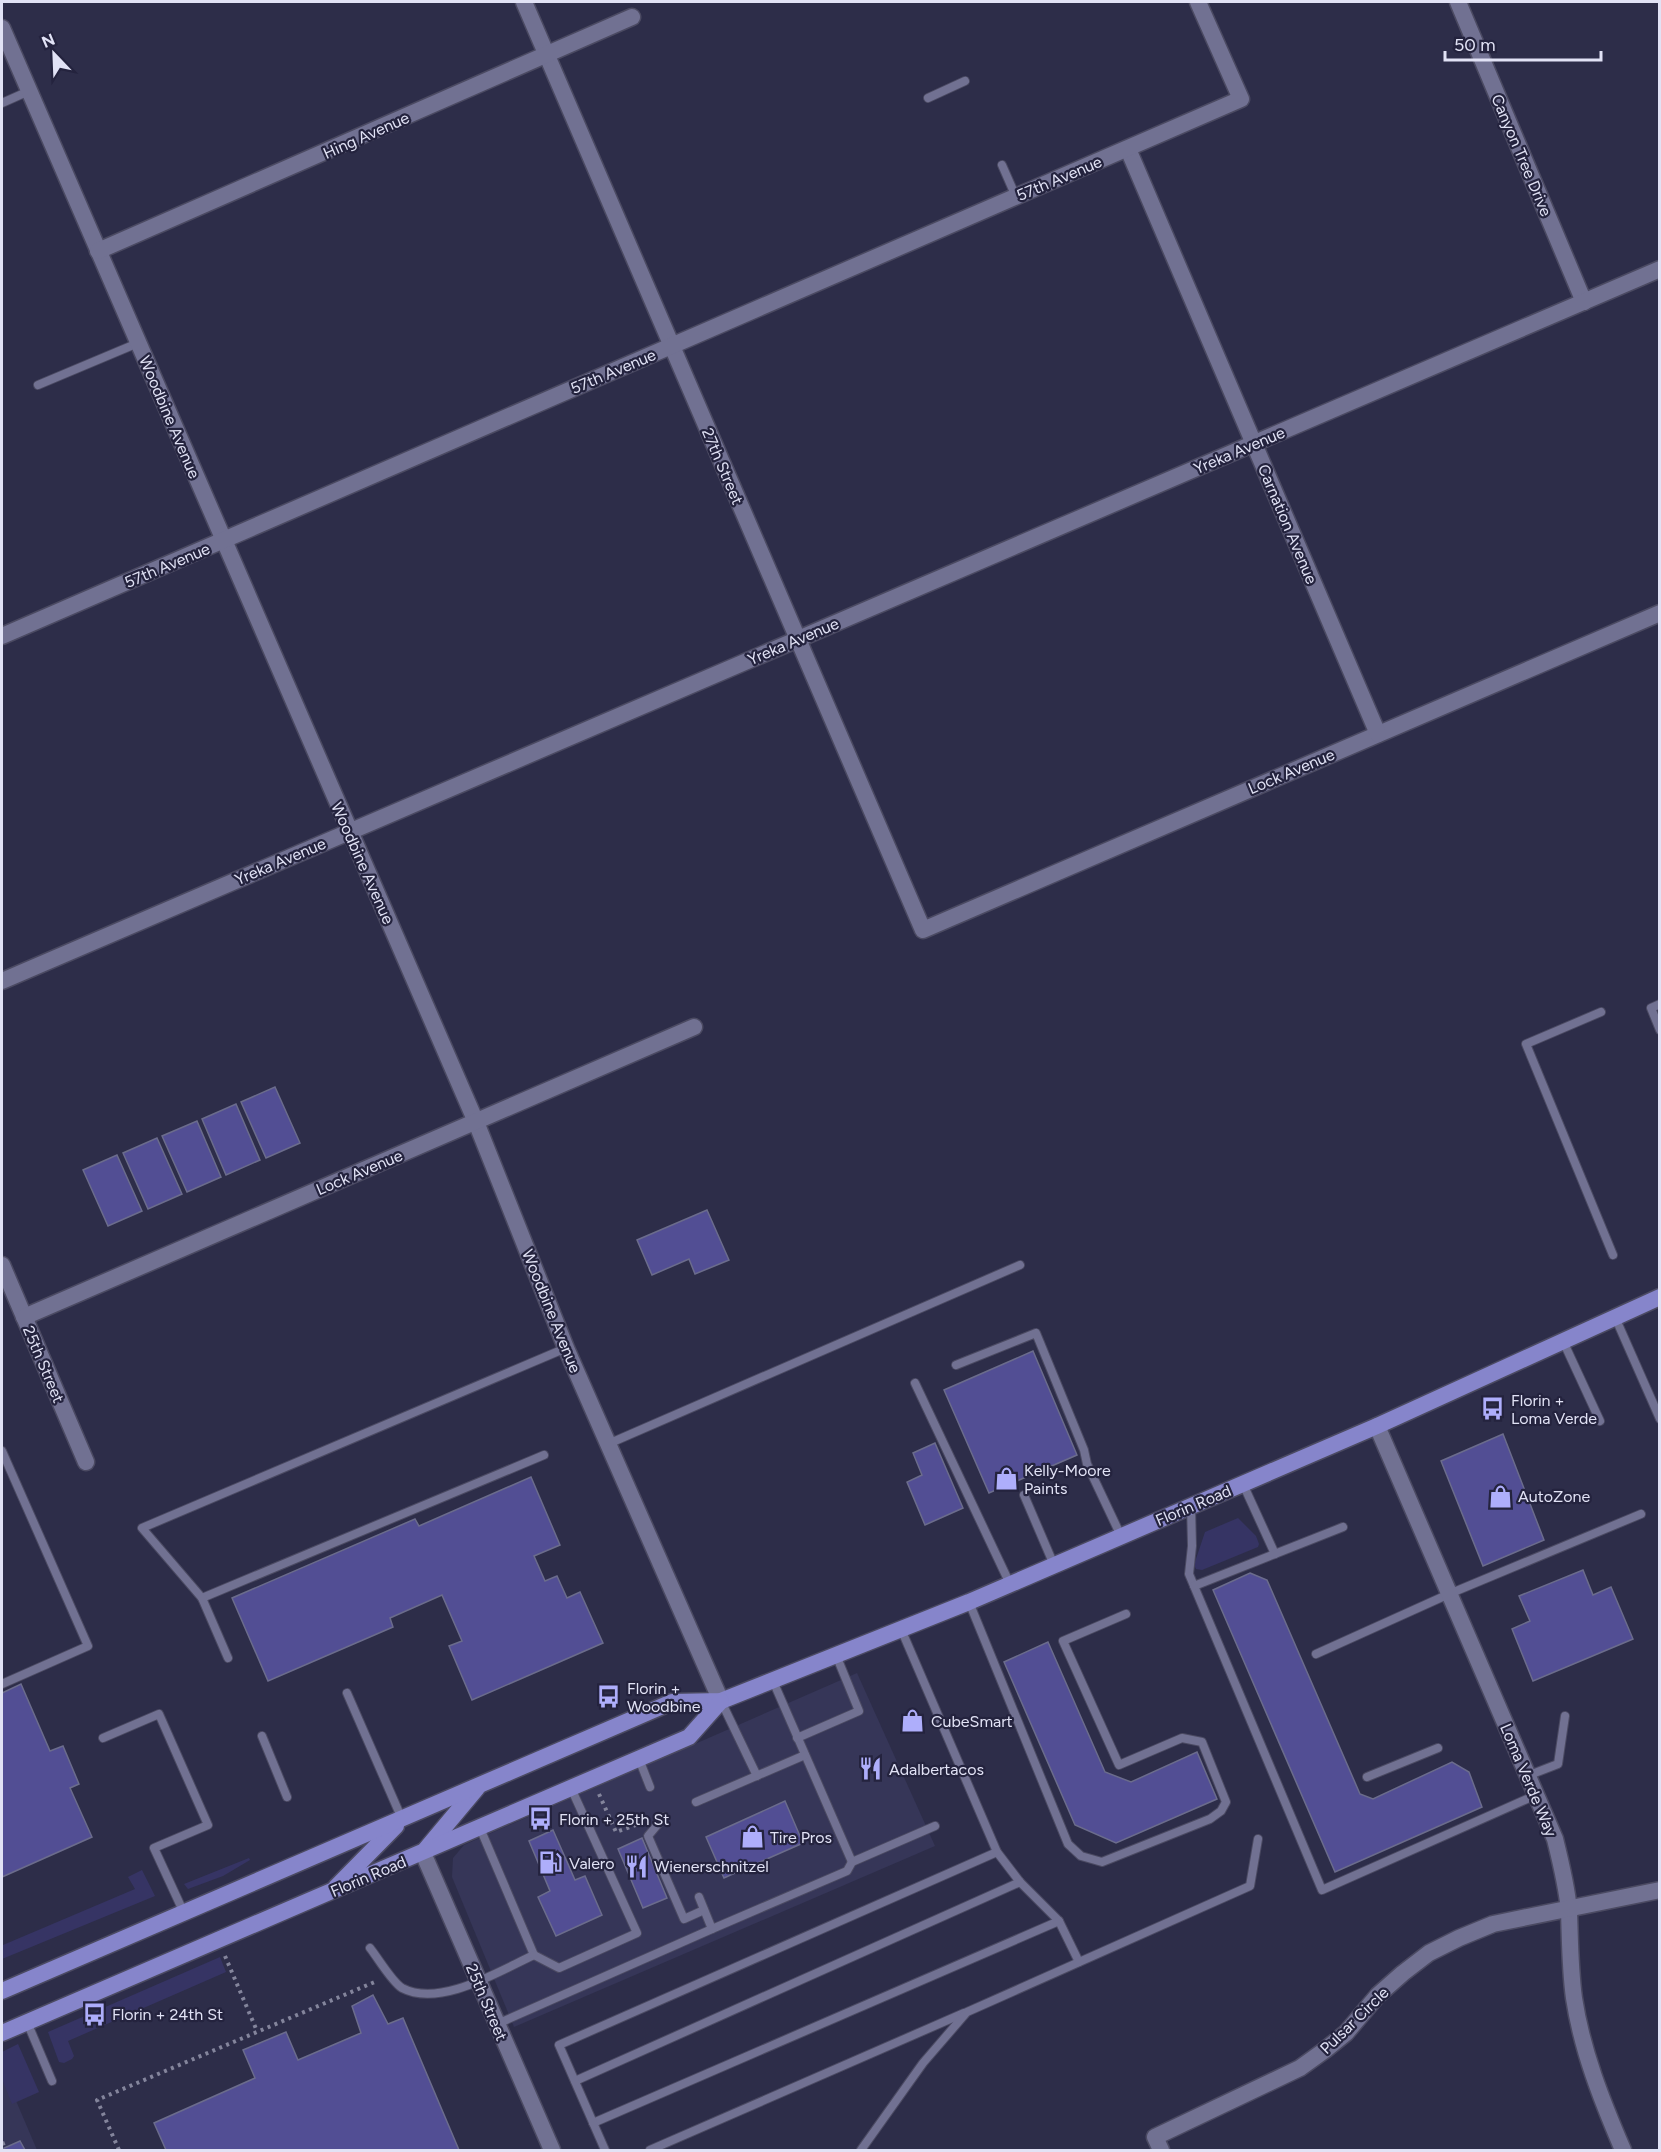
<svg xmlns="http://www.w3.org/2000/svg" width="1661" height="2152" font-family="Figtree,sans-serif">
<rect width="100%" height="100%" fill="#2d2d49"/>
<g fill="#363658">
<path d="M857,1673L935,1846L514,2027L452,1877L453,1858L464,1845Z"/>
<path d="M2,2068L37,2150H2Z"/>
</g>
<g fill="#363464">
<path d="M1238,1518L1256,1536L1259,1544L1258,1547L1202,1570L1196,1569L1194,1565L1205,1532Z"/>
<path d="M249,1858L250,1860L223,1876L188,1889L184,1884Z"/>
<path d="M142,1870L155,1896L2,1959V1942L3,1945L135,1889L128,1877Z"/>
<path d="M220,1957L226,1972L68,2041L74,2056L72,2059L64,2063L59,2062L48,2032Z"/>
<path d="M18,2044L39,2092L12,2104L2,2079V2052Z"/>
</g>
<g fill="#524e94" stroke="#6b6c8c" stroke-width="1.5">
<path d="M275,1087L300,1143L266,1158L241,1102Z"/>
<path d="M236,1104L260,1160L226,1175L202,1119Z"/>
<path d="M197,1121L221,1177L187,1192L162,1136Z"/>
<path d="M157,1138L182,1194L148,1209L123,1153Z"/>
<path d="M117,1155L142,1211L108,1226L83,1170Z"/>
<path d="M707,1210L729,1260L695,1274L689,1259L652,1275L637,1240Z"/>
<path d="M1033,1351L1077,1455L989,1493L944,1390Z"/>
<path d="M1503,1434L1544,1540L1483,1566L1441,1461Z"/>
<path d="M935,1443L963,1508L925,1525L907,1482L922,1475L913,1453Z"/>
<path d="M531,1477L560,1545L534,1556L545,1581L557,1576L567,1598L580,1592L603,1643L472,1700L449,1646L462,1641L442,1595L390,1618L393,1627L268,1681L232,1598L415,1519L419,1526Z"/>
<path d="M1583,1570L1593,1595L1611,1587L1633,1639L1533,1681L1512,1629L1530,1621L1519,1596Z"/>
<path d="M1250,1573L1267,1580L1360,1794L1373,1799L1452,1762L1469,1772L1482,1807L1335,1872L1213,1590Z"/>
<path d="M1048,1642L1105,1772L1131,1782L1197,1752L1217,1799L1116,1843L1075,1825L1004,1662Z"/>
<path d="M21,1684L50,1751L63,1746L79,1784L70,1788L92,1837L2,1877V1693Z"/>
<path d="M785,1801L803,1843L724,1878L706,1837Z"/>
<path d="M553,1830L575,1880L585,1876L602,1915L556,1936L538,1897L550,1891L529,1841Z"/>
<path d="M642,1838L667,1898L643,1908L618,1849Z"/>
<path d="M373,1995L388,2024L403,2018L459,2150H166L154,2123L255,2078L243,2050L286,2032L298,2060L361,2033L352,2006Z"/>
<path d="M20,2141L25,2150H2V2149Z"/>
</g>
<g fill="none" stroke-linecap="round" stroke-linejoin="round">
<defs>
<g id="service">
<path d="M928,98L965,81"/>
<path d="M2,103L29,91"/>
<path d="M1002,165L1016,197"/>
<path d="M38,385L138,343"/>
<path d="M1660,1004L1651,1008L1660,1030"/>
<path d="M1601,1012L1526,1044L1613,1255"/>
<path d="M1615,1317L1660,1419"/>
<path d="M1563,1341L1600,1421"/>
<path d="M956,1365L1036,1333L1084,1450L1087,1464L1121,1536"/>
<path d="M915,1383L1010,1584"/>
<path d="M608,1444L1020,1265"/>
<path d="M2,1451L88,1646L2,1684"/>
<path d="M1243,1484L1275,1554"/>
<path d="M1024,1495L1054,1565"/>
<path d="M1191,1506L1192,1546L1189,1574L1322,1890L1536,1795"/>
<path d="M1194,1586L1343,1527"/>
<path d="M202,1598L544,1455"/>
<path d="M969,1602L1068,1844L1081,1856L1102,1862L1210,1819L1221,1811L1226,1802L1202,1742L1182,1738L1119,1765L1063,1641L1126,1614"/>
<path d="M901,1629L997,1852L1020,1882L1059,1921L1079,1962"/>
<path d="M1316,1654L1449,1594L1641,1514"/>
<path d="M228,1658L202,1598L142,1528L566,1348"/>
<path d="M773,1681L852,1862"/>
<path d="M347,1693L402,1819"/>
<path d="M721,1701L757,1776"/>
<path d="M262,1736L287,1797"/>
<path d="M103,1738L159,1714L208,1825L154,1848L184,1913"/>
<path d="M797,1738L859,1711L836,1655"/>
<path d="M639,1759L650,1787"/>
<path d="M1527,1776L1558,1764L1565,1716"/>
<path d="M1367,1777L1438,1748"/>
<path d="M696,1802L805,1755"/>
<path d="M664,1817L648,1836L684,1919L704,1910"/>
<path d="M712,1929L847,1871L852,1862L935,1826"/>
<path d="M370,1948C378,1958 392,1982 402,1988C440,2008 499,1971 534,1955L480,1828"/>
<path d="M534,1955L559,1968L637,1933L571,1788"/>
<path d="M27,2022L52,2081"/>
<path d="M497,2024L712,1929L699,1897"/>
<path d="M575,2081L1020,1882"/>
<path d="M593,2123L1059,1921"/>
<path d="M605,2150L559,2045L997,1852"/>
<path d="M650,2150L964,2013"/>
<path d="M861,2150L923,2063L967,2012L1250,1886L1258,1839"/>
</g>
<g id="minor">
<path d="M524,2L923,930L1660,613"/>
<path d="M1458,2L1584,302"/>
<path d="M2,28L476,1122L566,1348L721,1701"/>
<path d="M1128,149L1378,734"/>
<path d="M98,251L632,17"/>
<path d="M2,636L1241,99L1198,2"/>
<path d="M2,981L1660,269"/>
<path d="M2,1265L86,1462"/>
<path d="M24,1317L694,1027"/>
<path d="M1377,1426L1555,1839C1561,1863 1567,1887 1569,1911C1570,1940 1570,1969 1574,1998C1582,2051 1602,2101 1623,2150"/>
<path d="M423,1853L552,2150"/>
<path d="M1161,2150L1155,2137L1300,2068L1325,2050L1346,2033L1378,1995L1403,1973L1429,1953L1459,1938L1493,1924L1660,1890"/>
</g>
<g id="primary">
<path d="M426,1849L477,1788"/>
<path d="M336,1887L396,1826"/>
<path d="M2,1991L672,1702L721,1701L969,1602L1377,1426L1660,1297"/>
<path d="M2,2033L689,1737L721,1701"/>
</g>
</defs>
<use href="#service" stroke="#4b4a62" stroke-width="10"/>
<use href="#minor" stroke="#4b4a62" stroke-width="19"/>
<use href="#primary" stroke="#4b4a62" stroke-width="19"/>
<g stroke="#84859c" stroke-width="4" stroke-dasharray="3 4.5" stroke-linecap="butt">
<path d="M599,1794L616,1832L639,1824"/>
<path d="M225,1956L257,2031"/>
<path d="M2,2144L7,2142"/>
<path d="M119,2150L97,2100L377,1981"/>
</g>
<use href="#service" stroke="#717192" stroke-width="8"/>
<use href="#minor" stroke="#717192" stroke-width="16"/>
<use href="#primary" stroke="#8685cb" stroke-width="16"/>
</g>
<defs>
<symbol id="bus-bare" viewBox="-9 -9 18 18"><path d="M-5-6H5V4H4V6H2V4H-2V6H-4V4H-5ZM-3.5-4V0h7V-4ZM-3.5 1.2v1.5H-2V1.2ZM2 1.2v1.5H3.5V1.2Z" fill="#aeaefb" stroke="#24233e" stroke-width="2.5" paint-order="stroke"/></symbol>
<symbol id="shop-bare" viewBox="-9 -9 18 18"><path d="M-5-2.5h2.3a2.7 3.5 0 0 1 5.4 0H5L5.5 6h-11ZM-1.5-2.5h3a1.5 2.3 0 0 0-3 0Z" fill="#aeaefb" stroke="#24233e" stroke-width="2.5" paint-order="stroke"/></symbol>
<symbol id="restaurant-bare" viewBox="-9 -9 18 18"><path d="M-5-6h1v4h1v-4h1v4h1v-4h1v5L-1.5 .5V6h-2V.5L-5-1ZM5-6V6H3V1.5H1.5Q1.5-4 5-6Z" fill="#aeaefb" stroke="#24233e" stroke-width="2.5" paint-order="stroke"/></symbol>
<symbol id="fuel-bare" viewBox="-9 -9 18 18"><path d="M-5.5-6h7V0h2V4h1.3V-2.5L3-4.5l.8-.8L6-3V5H2.5V1h-1V6h-7ZM-4.2-4.7v3.2H.2V-4.7Z" fill="#aeaefb" stroke="#24233e" stroke-width="2.5" paint-order="stroke"/></symbol>
</defs>
<g fill-rule="evenodd">
<use href="#bus-bare" x="1476" y="1392" width="33" height="33"/>
<use href="#shop-bare" x="990" y="1462" width="33" height="33"/>
<use href="#shop-bare" x="1484" y="1480" width="33" height="33"/>
<use href="#bus-bare" x="592" y="1680" width="33" height="33"/>
<use href="#shop-bare" x="896" y="1704" width="33" height="33"/>
<use href="#restaurant-bare" x="854" y="1752" width="33" height="33"/>
<use href="#bus-bare" x="524" y="1802" width="33" height="33"/>
<use href="#shop-bare" x="736" y="1820" width="33" height="33"/>
<use href="#fuel-bare" x="534" y="1846" width="33" height="33"/>
<use href="#restaurant-bare" x="620" y="1850" width="33" height="33"/>
<use href="#bus-bare" x="78" y="1998" width="33" height="33"/>
</g>
<g text-anchor="middle" stroke-width="4.5" stroke-linejoin="round" paint-order="stroke">
<g font-size="16" fill="#e1e2f5" stroke="#24233e">
<text transform="translate(366 135) rotate(-24)" y="6">Hing Avenue</text>
<text transform="translate(1522 155) rotate(67)" y="6">Canyon Tree Drive</text>
<text transform="translate(1059 178) rotate(-23)" y="6">57th Avenue</text>
<text transform="translate(613 371) rotate(-23)" y="6">57th Avenue</text>
<text transform="translate(170 417) rotate(67)" y="6">Woodbine Avenue</text>
<text transform="translate(1239 450) rotate(-23)" y="6">Yreka Avenue</text>
<text transform="translate(723 466) rotate(67)" y="6">27th Street</text>
<text transform="translate(1288 524) rotate(67)" y="6">Carnation Avenue</text>
<text transform="translate(167 565) rotate(-23)" y="6">57th Avenue</text>
<text transform="translate(793 641) rotate(-23)" y="6">Yreka Avenue</text>
<text transform="translate(1291 771) rotate(-23)" y="6">Lock Avenue</text>
<text transform="translate(280 861) rotate(-23)" y="6">Yreka Avenue</text>
<text transform="translate(363 863) rotate(66)" y="6">Woodbine Avenue</text>
<text transform="translate(359 1172) rotate(-23)" y="6">Lock Avenue</text>
<text transform="translate(552 1311) rotate(68)" y="6">Woodbine Avenue</text>
<text transform="translate(44 1364) rotate(67)" y="6">25th Street</text>
<text transform="translate(1193 1505) rotate(-23)" y="6">Florin Road</text>
<text transform="translate(1529 1780) rotate(67)" y="6">Loma Verde Way</text>
<text transform="translate(368 1876) rotate(-23)" y="6">Florin Road</text>
<text transform="translate(487 2002) rotate(67)" y="6">25th Street</text>
<text transform="translate(1354 2020) rotate(-44)" y="6">Pulsar Circle</text>
</g>
<g font-size="16" fill="#e1e2f5" stroke="#24233e" text-anchor="start">
<text x="1511" y="1406">Florin +<tspan x="1511" dy="18">Loma Verde</tspan></text>
<text x="1024" y="1476">Kelly-Moore<tspan x="1024" dy="18">Paints</tspan></text>
<text x="1518" y="1502">AutoZone</text>
<text x="627" y="1694">Florin +<tspan x="627" dy="18">Woodbine</tspan></text>
<text x="931" y="1727">CubeSmart</text>
<text x="889" y="1775">Adalbertacos</text>
<text x="559" y="1825">Florin + 25th St</text>
<text x="770" y="1843">Tire Pros</text>
<text x="569" y="1869">Valero</text>
<text x="654" y="1872">Wienerschnitzel</text>
<text x="112" y="2020">Florin + 24th St</text>
</g>
</g>
<rect width="1661" height="2152" fill="none" stroke="#e1e2f5" stroke-width="6"/>
<g transform="translate(54 54) rotate(337)" stroke="#24233e" stroke-width="4.5" paint-order="stroke">
<path d="M0-4.5L10 22L0 15L-10 22Z" fill="#e1e2f5"/>
<text y="-9" font-size="16" font-weight="bold" text-anchor="middle" fill="#e1e2f5">N</text>
</g>
<path d="M1445 51v9h156v-9" fill="none" stroke="#e1e2f5" stroke-width="3"/>
<text x="1454" y="51" font-size="18" fill="#e1e2f5" stroke="#24233e" stroke-width="4.5" paint-order="stroke">50 m</text>
</svg>
